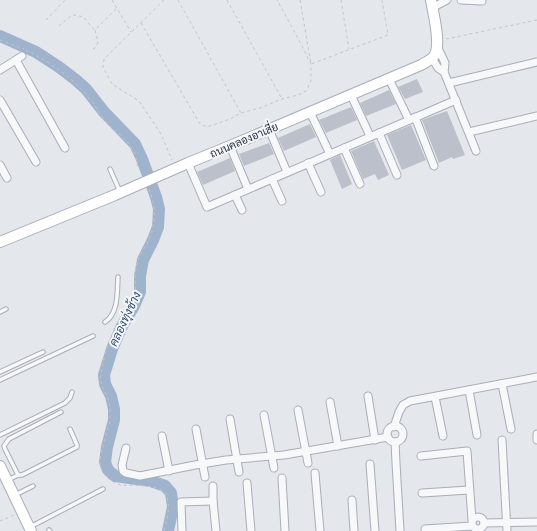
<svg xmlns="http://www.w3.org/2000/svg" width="537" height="531" font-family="'Titillium Web',Sarabun,sans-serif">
<rect width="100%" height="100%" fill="#e4e7ec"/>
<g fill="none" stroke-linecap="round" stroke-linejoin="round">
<path stroke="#9fb4cc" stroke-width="12" d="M0,36L36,52L59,67L76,80L86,89L104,112L135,144L142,159L156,197L159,209L158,227L153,240L143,260L140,276V292L134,306L122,326L112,349L104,375L105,384L111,396L114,409V420L107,447L105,462L108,470L115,476L151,481L165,486L171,493L173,507L168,531"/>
</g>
<g fill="#bbc0ca">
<path d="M417,79L423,92L405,99L398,87Z"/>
<path d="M389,90L396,104L366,116L360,103Z"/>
<path d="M351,107L357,120L326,133L319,120Z"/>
<path d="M447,111L465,155L453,159L452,157L439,163L422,120Z"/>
<path d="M310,124L316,137L284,151L278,138Z"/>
<path d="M411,125L426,160L402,170L387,135Z"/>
<path d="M374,141L389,175L378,180L375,174L363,179L351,151Z"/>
<path d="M269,143L274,154L244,166L239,154Z"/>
<path d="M340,155L352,184L342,189L330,160Z"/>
<path d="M230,158L235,171L203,185L197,172Z"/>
</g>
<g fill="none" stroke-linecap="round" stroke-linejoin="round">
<defs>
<g id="lane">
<path d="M110,169L120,192"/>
<path d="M0,312L6,309"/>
<path d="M105,322C119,313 117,291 118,277"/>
<path d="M0,372L43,352"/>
<path d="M0,380L93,336"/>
<path d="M0,435L65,403L70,398L72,392"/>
<path d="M18,475H22L77,447V445L70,429"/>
<path d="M8,480L18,475L5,449L4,446L9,439L61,412"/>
<path d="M15,495L33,486"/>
<path d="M30,527L103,489"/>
<path d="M49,530L50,531"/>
</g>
<g id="street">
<path d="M461,0L482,1"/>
<path d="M432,8L447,0"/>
<path d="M437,46L445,63L444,72L476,151"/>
<path d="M432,58L438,68L444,72"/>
<path d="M16,60L65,148"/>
<path d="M0,70L22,56"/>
<path d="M389,79L409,120"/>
<path d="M449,83L537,62"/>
<path d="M351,95L370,136"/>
<path d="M0,100L36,162"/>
<path d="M310,112L330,154"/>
<path d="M415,117L434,166"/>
<path d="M269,129L287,172"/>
<path d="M469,132L537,116"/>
<path d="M379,133L397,175"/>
<path d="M230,146L248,189"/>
<path d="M344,148L360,184"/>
<path d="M188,163L207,207L456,100"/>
<path d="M308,163L321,192"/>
<path d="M0,165L7,178"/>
<path d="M272,179L282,201"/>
<path d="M235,195L242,210"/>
<path d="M502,384L511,429"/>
<path d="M469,390L477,435"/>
<path d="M368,396L375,440"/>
<path d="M435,397L443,436"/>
<path d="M330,402L338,446"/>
<path d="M298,410L308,463"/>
<path d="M264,415L274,468"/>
<path d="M230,419L239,472"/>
<circle cx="395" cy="434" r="8"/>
<path d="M394,427L399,412L403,405L410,401L537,377"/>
<path d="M196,429L205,477"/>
<path d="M537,434V440"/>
<path d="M162,436L169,471"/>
<path d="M502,440L507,531"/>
<path d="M395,442L396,463L400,531"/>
<path d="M126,448L122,465L123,471L126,473L140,476L195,465L226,460L284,455L388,437"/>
<path d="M421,456L467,451L472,520"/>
<path d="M370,464L375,531"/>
<path d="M315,473L320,531"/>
<path d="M282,478L285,531"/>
<path d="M247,483L251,531"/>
<path d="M213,486V501L216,531"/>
<path d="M422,493L469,490"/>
<path d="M352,500L354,531"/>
<circle cx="478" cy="523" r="6"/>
<path d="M484,523L537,522"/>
<path d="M425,529L472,526"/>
<path d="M182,531L181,502L213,501"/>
</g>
<g id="secondary">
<path d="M0,242L115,195L188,163L230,146L421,65C426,62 431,60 434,56C442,45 433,13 431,0"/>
<path d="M0,466L31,531"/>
</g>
</defs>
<use href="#lane" stroke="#a9aeb7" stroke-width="5.5"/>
<use href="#street" stroke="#a9aeb7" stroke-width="9"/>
<use href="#secondary" stroke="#a9aeb7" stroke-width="12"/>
<g stroke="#c2c5cb" stroke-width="1" stroke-dasharray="3 3" stroke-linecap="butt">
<path d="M112,0L131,32"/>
<path d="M164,0L104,59L103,67L112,84L139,101L161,134L172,160"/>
<path d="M178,0L241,113"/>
<path d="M227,0L282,99"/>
<path d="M300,0L311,64L388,35L382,0"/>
<path d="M341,0L349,49"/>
<path d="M46,20L65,0"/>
<path d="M141,23L200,124L207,127L230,119L241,113L260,108L282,99L298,95L306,91L311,81V64L299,40L277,0"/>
<path d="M59,26L72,15C89,16 84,21 95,30"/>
<path d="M446,39L537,20"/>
<path d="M0,40L24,49"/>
<path d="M93,49L95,48L98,42L95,30L117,8"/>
<path d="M26,50C50,62 73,78 89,98C96,106 100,115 107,123C118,134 129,140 135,155C136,159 138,163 137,167"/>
<path d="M149,189C156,206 156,224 148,242C145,248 140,254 138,260C136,266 135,272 135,278C135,285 136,290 134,296C130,311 118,322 112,336C106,347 103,362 101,374C99,382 103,387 106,394C109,399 110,405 110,411C111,428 102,442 100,459C100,465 101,471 105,475C109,480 115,484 121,485C132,486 160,483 166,495C171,506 167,520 164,531"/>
<path d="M0,521L14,515"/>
</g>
<use href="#lane" stroke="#f7f8fa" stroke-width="3.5"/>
<use href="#street" stroke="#f7f8fa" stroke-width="7"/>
<use href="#secondary" stroke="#fff" stroke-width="10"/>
</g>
<g text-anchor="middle" stroke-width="4" stroke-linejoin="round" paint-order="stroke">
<g font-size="11" fill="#2b3445" stroke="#f4f6f9">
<text transform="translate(244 140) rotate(-23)" y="4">ถนนคลองอาเสี่ย</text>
</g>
<g font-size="12" font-style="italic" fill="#34527a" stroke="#f4f6f9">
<text transform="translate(125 319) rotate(-65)" y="4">คลองทุ่งช้าง</text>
</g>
</g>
</svg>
